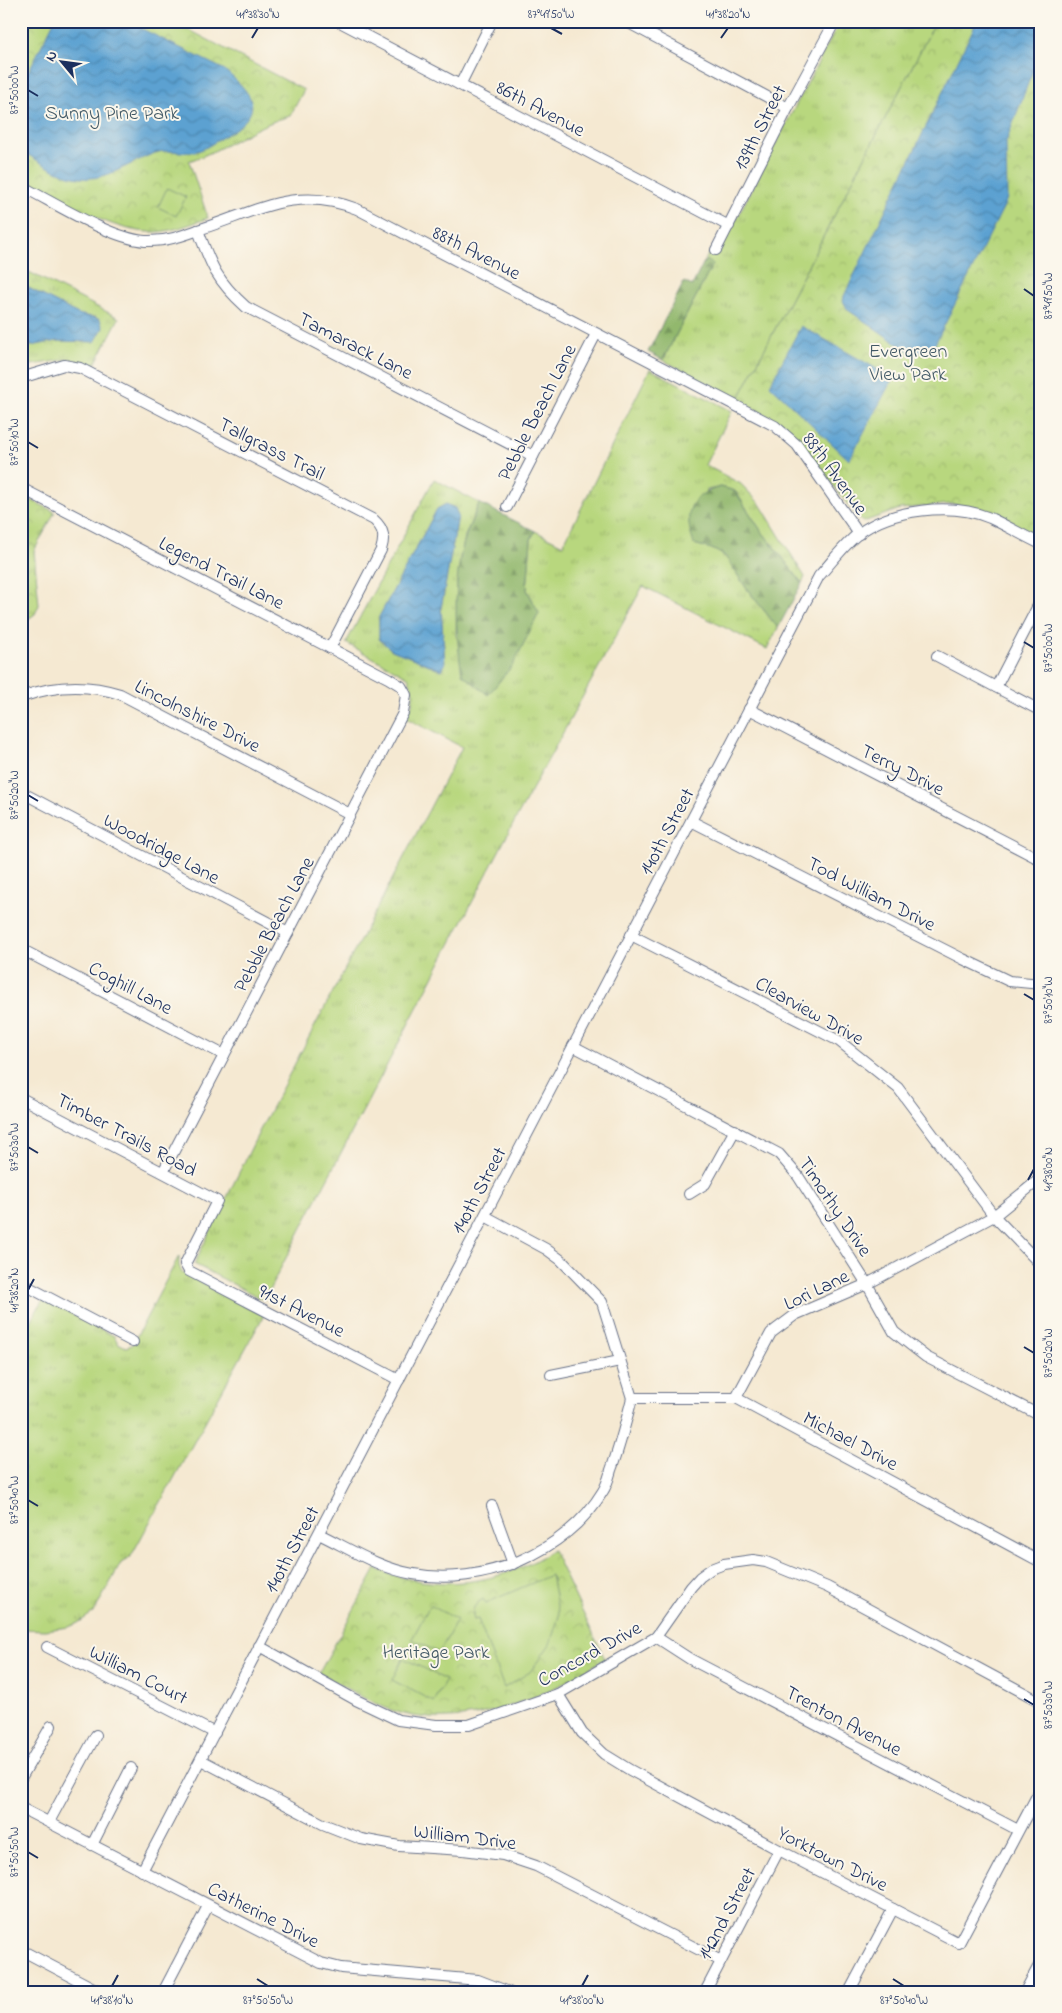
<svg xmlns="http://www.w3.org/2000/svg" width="1062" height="2013" font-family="'Indie Flower',sans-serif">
<defs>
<pattern id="grass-tufts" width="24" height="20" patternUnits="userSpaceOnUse" patternTransform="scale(1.25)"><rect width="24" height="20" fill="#b8d77e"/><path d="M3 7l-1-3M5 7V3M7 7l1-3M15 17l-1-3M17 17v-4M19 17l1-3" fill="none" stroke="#9eb96f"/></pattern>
<pattern id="forest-firs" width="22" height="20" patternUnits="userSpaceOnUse" patternTransform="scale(1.25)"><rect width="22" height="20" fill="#92b86d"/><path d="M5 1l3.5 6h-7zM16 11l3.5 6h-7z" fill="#76965d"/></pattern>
<pattern id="park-crowns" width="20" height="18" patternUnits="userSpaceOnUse" patternTransform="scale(1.25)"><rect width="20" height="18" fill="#b8d77e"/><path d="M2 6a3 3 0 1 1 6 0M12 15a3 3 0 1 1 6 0" fill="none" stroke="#9eb96f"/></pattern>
<pattern id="water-waves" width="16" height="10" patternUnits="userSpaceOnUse" patternTransform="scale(1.25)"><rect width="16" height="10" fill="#5ba1d1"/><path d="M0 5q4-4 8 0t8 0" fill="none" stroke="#4a84ad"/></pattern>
</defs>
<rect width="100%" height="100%" fill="#fbf7ec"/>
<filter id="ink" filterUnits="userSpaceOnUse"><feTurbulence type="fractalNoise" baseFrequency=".02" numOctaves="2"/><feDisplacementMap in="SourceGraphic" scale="10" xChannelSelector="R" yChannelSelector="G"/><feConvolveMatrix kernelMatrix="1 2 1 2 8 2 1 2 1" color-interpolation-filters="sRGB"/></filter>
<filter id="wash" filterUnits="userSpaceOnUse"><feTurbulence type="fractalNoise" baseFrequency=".0096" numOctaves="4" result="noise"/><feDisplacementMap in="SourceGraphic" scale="20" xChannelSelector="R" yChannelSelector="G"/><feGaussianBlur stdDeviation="1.12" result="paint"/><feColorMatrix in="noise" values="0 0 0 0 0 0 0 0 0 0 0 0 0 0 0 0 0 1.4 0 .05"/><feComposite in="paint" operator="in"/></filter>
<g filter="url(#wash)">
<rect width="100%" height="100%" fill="#f5e9d2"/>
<g fill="url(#grass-tufts)" stroke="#6a836e" fill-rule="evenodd">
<path d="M840,21H936L738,400L663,360L713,264L705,260L711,250L719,252Z"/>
<path d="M21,268L119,318L94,366L70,359L31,365L21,369V348C41,342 63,339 84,342L96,317L84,316L78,314L21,284Z"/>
<path d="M650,369L732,411L705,465L741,484L760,504L805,577L802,583L760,529L735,491L721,487L707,490L694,544L712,549L725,556L747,589L778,628L767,649L643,586L511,828L264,1300L194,1264L260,1130L462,747L406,718C415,702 415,693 408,677L346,643L434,479L479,503L465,536L457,583L456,636L482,689L488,695L539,614L527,590L531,539L535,531L563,545ZM446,504L458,516L441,608L445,664L442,670L392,650L379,639V617L437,509Z"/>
<path d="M179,1256V1266L182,1272L264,1315L130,1558L121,1563L94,1612L78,1623L69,1627L45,1630L21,1629V1340L43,1299L114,1336L118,1343L126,1347L132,1345Z"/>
</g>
<g fill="url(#forest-firs)" stroke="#567466">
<path d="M705,260L713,264L663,360L648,352L684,282L692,286Z"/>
<path d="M721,487L735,491L760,529L802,583L778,628L747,589L725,556L712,549L694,544C683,513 688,495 721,487Z"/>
<path d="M479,503L535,531L531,539L527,590L539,613L513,665L488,695L462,674C455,630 452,578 466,535C470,524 475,513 479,503Z"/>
</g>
<g fill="url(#park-crowns)" stroke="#6a836e">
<path d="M30,21H172L304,90L290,116C254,125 225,150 189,161L208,218C191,224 174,231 156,232C113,234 59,198 21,178V39Z"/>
<path d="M936,21H1041V537L981,509L951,504L900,509L863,522L859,519L801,443L774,420L738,400Z"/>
<path d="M21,495L55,512L34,551L39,605L35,614L21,624Z"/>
<path d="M553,1550L605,1659C589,1668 573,1679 556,1687C506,1711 447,1729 394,1711C368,1702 343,1686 319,1673L376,1569C435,1593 501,1585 553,1550Z"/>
</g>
<g fill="#b8d77e" stroke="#6a836e">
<path d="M167,188L186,197L176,216L158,207Z"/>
<path d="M551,1575L559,1616L550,1644L530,1672L504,1688L478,1619L474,1620C471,1609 474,1605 483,1599L486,1603Z"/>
<path d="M430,1605L457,1620L439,1653L412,1639Z"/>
<path d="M403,1658L446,1680L434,1702L392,1680Z"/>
</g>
<g fill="url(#water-waves)" stroke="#3b6898">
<path d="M54,21H126L223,69C256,96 266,112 224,136C216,141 206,149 197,151C184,155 169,148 155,153C130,162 108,181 80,178C58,176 40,161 21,151V86Z"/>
<path d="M977,21H1041V49L1006,142L1007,198L1004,206L935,344C926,352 920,354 908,351L848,310L843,301L844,296Z"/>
<path d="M21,284L78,314L100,319L103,328L95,342L57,341L21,348Z"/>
<path d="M801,326L893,378L849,460L770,385Z"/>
<path d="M446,504L455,508L458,516L441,608L445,664L442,670L392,650L379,639V617L437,509Z"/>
</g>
</g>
<g filter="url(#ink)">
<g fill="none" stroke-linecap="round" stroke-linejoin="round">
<defs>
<g id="minor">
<path d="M338,21L729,226"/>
<path d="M625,21L788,108"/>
<path d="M21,25L23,21"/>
<path d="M460,85L492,21"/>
<path d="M21,186C55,203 109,238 145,241C165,242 182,236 201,229C257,211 297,185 357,209L775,426L797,445L859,534"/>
<path d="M198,230C211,266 217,281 246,307L533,456"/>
<path d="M716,250L788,108L835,21"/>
<path d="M21,378L64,365L80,368L374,520C384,529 385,537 381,550L330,648"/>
<path d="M21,488L388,678L401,686L406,695L403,713L163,1172"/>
<path d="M507,507L596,334"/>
<path d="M937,656L1041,711"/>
<path d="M996,687L1041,600"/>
<path d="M21,697C54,685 86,683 120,694L350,814"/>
<path d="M749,709L1041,860"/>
<path d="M21,792L288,933"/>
<path d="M691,821L963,959L1009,981L1041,984"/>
<path d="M631,935L839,1041L898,1088L994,1216L1041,1265"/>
<path d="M21,949L224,1055"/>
<path d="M573,1046L779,1154L798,1176L867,1284L894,1332L926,1357L1041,1416"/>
<path d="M21,1098L217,1201L185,1264L189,1271L399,1380"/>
<path d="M689,1194L705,1184L735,1130"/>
<path d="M485,1216L546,1249L561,1260L602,1302L632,1398"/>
<path d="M21,1283L133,1342"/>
<path d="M551,1375L620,1361"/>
<path d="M632,1398H736L1041,1562"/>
<path d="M736,1398L771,1333L795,1315L867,1284L994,1216L1041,1178"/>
<path d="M492,1506L513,1564"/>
<path d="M319,1534C350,1549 379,1568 413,1574C482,1587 566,1553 603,1491C607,1485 609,1477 611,1470C620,1446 626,1422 632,1398"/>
<path d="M656,1637L690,1659L1018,1830"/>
<path d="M259,1646L356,1700L398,1720L436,1725H469L558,1694L656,1637L691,1587L700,1577L711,1569L724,1564L753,1560L766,1562L827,1587L1041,1702"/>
<path d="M47,1647L215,1733"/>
<path d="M558,1694L582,1733L604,1754L630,1770L779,1850L959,1943L1041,1788"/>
<path d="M201,1760L323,1824L361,1839L399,1846L463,1850L503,1855L536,1866L721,1961"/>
<path d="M21,1778L51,1726"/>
<path d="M21,1808L321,1963L341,1968L478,1980L509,1992"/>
<path d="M49,1822L96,1735"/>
<path d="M92,1845L131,1768"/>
<path d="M142,1871L819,576C831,563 843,546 858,534C891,509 951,502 990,518C1007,526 1024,536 1041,544"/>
<path d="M21,1950L101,1992"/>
<path d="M163,1992L208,1906"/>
<path d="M705,1992L779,1850"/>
<path d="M849,1992L893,1909"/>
</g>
<path id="secondary" d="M1027,1992L1041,1966"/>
</defs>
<use href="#minor" stroke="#677087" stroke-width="12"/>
<use href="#secondary" stroke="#677087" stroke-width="16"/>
<use href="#minor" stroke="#fff" stroke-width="10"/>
<use href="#secondary" stroke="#fff" stroke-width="14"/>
</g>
</g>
<path fill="none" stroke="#1b2f5e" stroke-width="2" d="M551,28L562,34M252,38L258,28M721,38L728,28M28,90L38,96M1024,289L1034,296M28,442L38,448M1024,642L1034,648M28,795L38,801M1024,994L1034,1000M28,1147L38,1153M1028,1180L1034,1169M28,1290L34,1279M1024,1347L1034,1353M28,1500L38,1506M1024,1699L1034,1705M28,1852L38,1858M257,1979L268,1986M893,1979L904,1986M112,1986L118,1975M582,1986L588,1975"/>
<g text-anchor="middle" stroke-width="4" stroke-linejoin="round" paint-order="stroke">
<g font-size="20" fill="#1b2f5e" stroke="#fbf7ec">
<text transform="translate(541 108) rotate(28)" y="7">86th Avenue</text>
<text transform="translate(759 127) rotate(-63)" y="7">139th Street</text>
<text transform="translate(477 252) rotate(27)" y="7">88th Avenue</text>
<text transform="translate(356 345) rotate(27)" y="7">Tamarack Lane</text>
<text transform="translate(536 412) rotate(-63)" y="7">Pebble Beach Lane</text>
<text transform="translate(272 448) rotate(27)" y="7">Tallgrass Trail</text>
<text transform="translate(836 473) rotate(54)" y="7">88th Avenue</text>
<text transform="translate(222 572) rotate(27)" y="7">Legend Trail Lane</text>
<text transform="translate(198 715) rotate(27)" y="7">Lincolnshire Drive</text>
<text transform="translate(903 769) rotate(27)" y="7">Terry Drive</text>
<text transform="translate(666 831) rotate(-62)" y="7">140th Street</text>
<text transform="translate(162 848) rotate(28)" y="7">Woodridge Lane</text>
<text transform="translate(872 893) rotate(27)" y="7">Tod William Drive</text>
<text transform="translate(273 924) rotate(-62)" y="7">Pebble Beach Lane</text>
<text transform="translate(131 987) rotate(28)" y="7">Coghill Lane</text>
<text transform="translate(810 1010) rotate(29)" y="7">Clearview Drive</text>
<text transform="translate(127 1134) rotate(28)" y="7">Timber Trails Road</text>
<text transform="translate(478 1190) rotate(-62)" y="7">140th Street</text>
<text transform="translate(836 1206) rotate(56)" y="7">Timothy Drive</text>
<text transform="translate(816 1289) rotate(-26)" y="7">Lori Lane</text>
<text transform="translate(302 1310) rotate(27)" y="7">91st Avenue</text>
<text transform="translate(851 1440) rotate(28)" y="7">Michael Drive</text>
<text transform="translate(291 1549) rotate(-62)" y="7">140th Street</text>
<text transform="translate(589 1653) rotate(-29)" y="7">Concord Drive</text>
<text transform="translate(139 1674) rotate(27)" y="7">William Court</text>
<text transform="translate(844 1720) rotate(28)" y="7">Trenton Avenue</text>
<text transform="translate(465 1836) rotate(7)" y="7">William Drive</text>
<text transform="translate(833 1858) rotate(27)" y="7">Yorktown Drive</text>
<text transform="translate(726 1913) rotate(-62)" y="7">142nd Street</text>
<text transform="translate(264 1914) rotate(27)" y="7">Catherine Drive</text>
</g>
<g font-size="20" fill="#425966" stroke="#fbf7ec">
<text x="112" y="119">Sunny Pine Park</text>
<text x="908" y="357">Evergreen<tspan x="908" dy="23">View Park</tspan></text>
<text x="436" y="1658">Heritage Park</text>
</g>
</g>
<rect width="1062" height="2013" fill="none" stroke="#fbf7ec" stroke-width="55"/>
<g transform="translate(62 62) rotate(299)" stroke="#fbf7ec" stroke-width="4" paint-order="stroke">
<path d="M0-4L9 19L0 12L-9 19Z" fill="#1b2f5e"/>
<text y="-8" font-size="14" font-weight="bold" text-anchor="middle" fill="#1b2f5e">N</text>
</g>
<rect x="28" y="28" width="1006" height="1958" fill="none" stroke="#1b2f5e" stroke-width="2"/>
<g font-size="12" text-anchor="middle" fill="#1b2f5e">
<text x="258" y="18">41°38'30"N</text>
<text x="551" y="18">87°49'50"W</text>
<text x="728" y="18">41°38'20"N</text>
<text transform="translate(14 90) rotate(-90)" y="4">87°50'00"W</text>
<text transform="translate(1048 296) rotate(-90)" y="4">87°49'50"W</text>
<text transform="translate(14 442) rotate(-90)" y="4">87°50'10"W</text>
<text transform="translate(1048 648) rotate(-90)" y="4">87°50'00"W</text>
<text transform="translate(14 795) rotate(-90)" y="4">87°50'20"W</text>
<text transform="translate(1048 1000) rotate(-90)" y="4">87°50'10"W</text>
<text transform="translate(14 1147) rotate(-90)" y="4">87°50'30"W</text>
<text transform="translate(1048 1169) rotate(-90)" y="4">41°38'00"N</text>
<text transform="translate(14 1290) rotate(-90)" y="4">41°38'20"N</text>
<text transform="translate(1048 1353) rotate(-90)" y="4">87°50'20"W</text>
<text transform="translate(14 1500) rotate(-90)" y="4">87°50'40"W</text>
<text transform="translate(1048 1705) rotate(-90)" y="4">87°50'30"W</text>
<text transform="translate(14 1852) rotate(-90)" y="4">87°50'50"W</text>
<text x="112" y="2004">41°38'10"N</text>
<text x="268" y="2004">87°50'50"W</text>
<text x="582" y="2004">41°38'00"N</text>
<text x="904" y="2004">87°50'40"W</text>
</g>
</svg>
